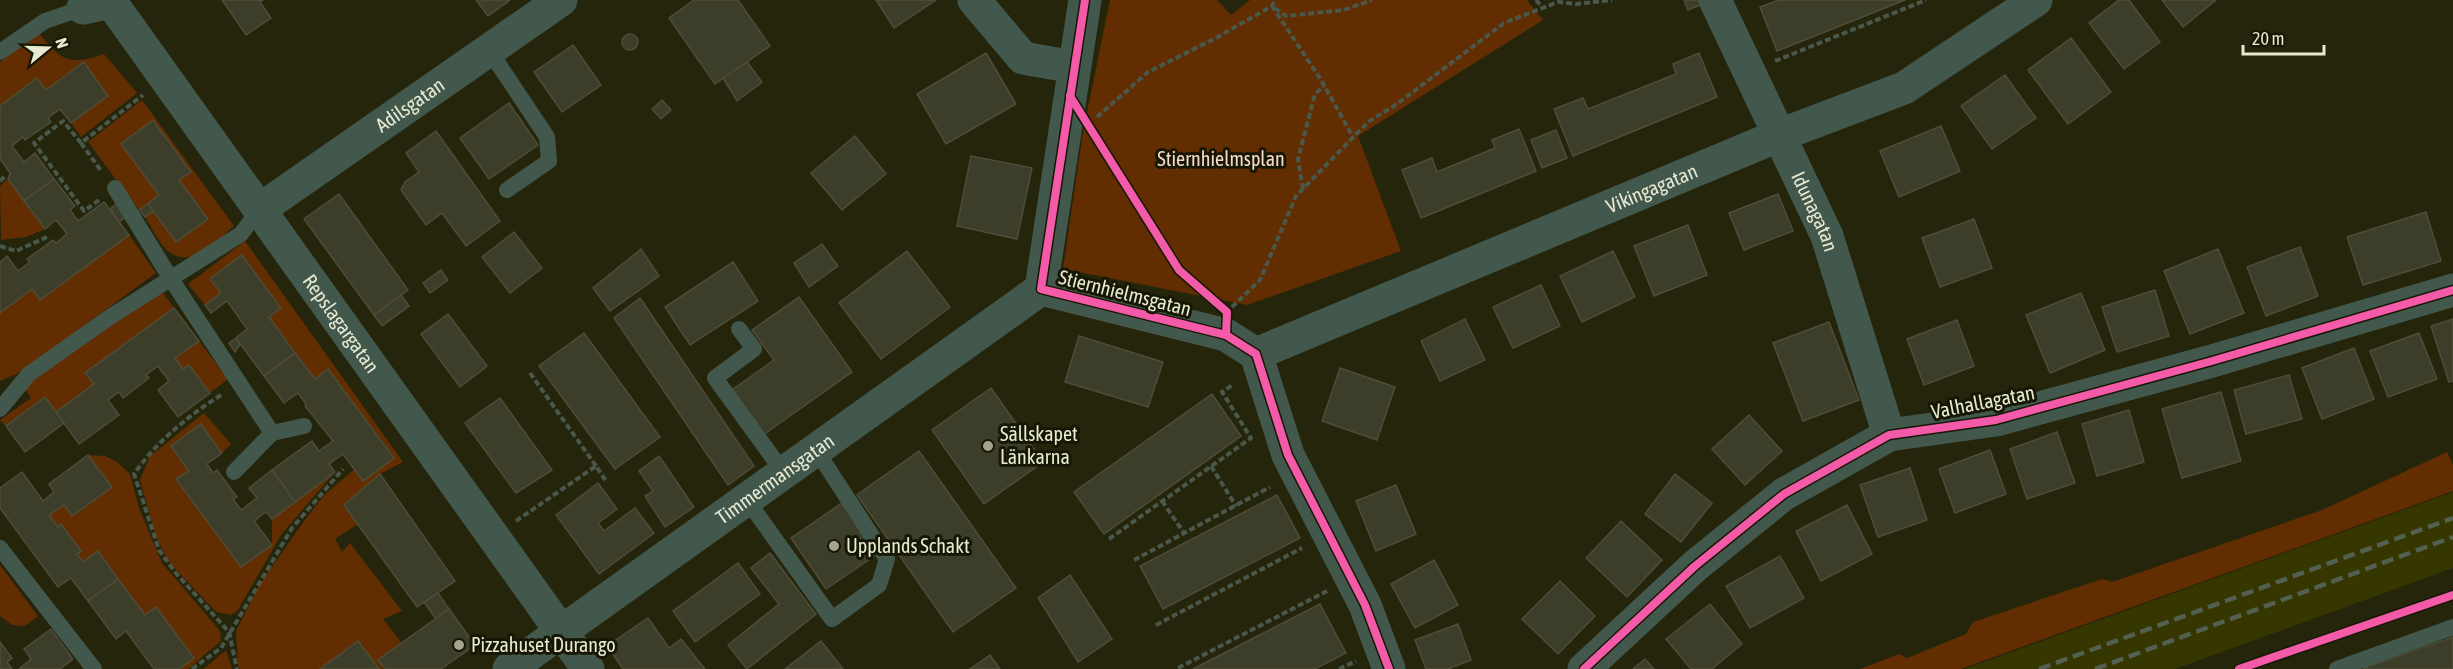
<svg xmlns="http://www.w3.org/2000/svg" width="2453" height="669" font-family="'Asap Condensed',sans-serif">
<rect width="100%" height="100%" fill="#25250b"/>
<path fill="#363601" d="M2453,492V568L2175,669H1965Z"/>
<g fill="#622e01">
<path d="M1110,0H1217L1231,15L1250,0H1527L1543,20L1358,136L1401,251L1247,305L1063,269L1083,132Z"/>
<path d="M39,33C61,61 69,66 104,54L137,93L81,137L71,123L108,96L84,63L46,90L0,106V62Z"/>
<path d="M142,100L234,226C217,241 194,269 169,252C161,247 151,226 145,217L153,211L176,242L207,219L179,180L191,171L153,121L122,144L159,195L139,210L88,142Z"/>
<path d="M8,179L45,229L26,237L1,240L0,186Z"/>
<path d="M129,235L156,273L19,373L0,381V313L32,289L40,300Z"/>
<path d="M245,241L403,462L380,474L358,524L335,539L342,552L350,543L402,611L383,619L402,643L378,660L383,669H379L358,641L320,669H240L238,665L236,631L260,584L299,528L324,495L355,469L363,480L394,457L328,369L315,379L269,317L281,308L243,255L211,278L221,293L205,305L188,284Z"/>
<path d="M160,289L174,308L86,373L94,384L56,412L44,397L6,426L0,420L31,398L24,387Z"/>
<path d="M199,341L228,379L210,393L189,365L183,369L175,358Z"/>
<path d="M204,413L231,444L222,453L201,424L171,446L189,471L176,480L241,567L272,545V519L335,472L281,535L238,610L231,615L216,612L169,562L156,537L140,480L150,456Z"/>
<path d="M2447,452L2453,465V491L1961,669H1860L1899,654L1907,658L1966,634L1973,622L2102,579L2112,582L2322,510Z"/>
<path d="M88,455L105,456L117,462L130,474L139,508L162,563L220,631L221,641L188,669H179L145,615L98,551L83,562L61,525L58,527L49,515L64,505L73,516L111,487Z"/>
<path d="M0,565L38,616L25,626L12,625L0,616Z"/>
<path d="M226,650L232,669H204Z"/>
</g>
<g fill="#3d3e29" stroke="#4d4d39" stroke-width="1.5">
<path d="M222,0H263L260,2L271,18L246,35Z"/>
<path d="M476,0H510L488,16Z"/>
<path d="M694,0H738L770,46L715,84L669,18Z"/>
<path d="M876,0H936L894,28Z"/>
<path d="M1684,0H1698L1700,5L1688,10Z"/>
<path d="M1779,0H1905L1777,51L1760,7Z"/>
<path d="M2119,0H2129L2160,42L2124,69L2089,23Z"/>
<path d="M2162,0H2216L2183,27Z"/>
<circle cx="630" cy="42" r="8"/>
<path d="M2071,38L2111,92L2068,124L2028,70Z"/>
<path d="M573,45L601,85L562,112L534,72Z"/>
<path d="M986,53L1016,104L946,144L917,94Z"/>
<path d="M1699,53L1717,97L1573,156L1554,109L1583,98L1588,109L1676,74L1673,64Z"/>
<path d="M84,62L108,96L71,123L60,109L48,118L51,122L25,140L23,137L12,146L24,162L35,153L54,179L24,201L8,179L10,173L0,159V106L37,78L46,90Z"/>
<path d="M747,62L762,82L737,101L723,78Z"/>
<path d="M2005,75L2036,118L1992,149L1961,106Z"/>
<path d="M662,100L671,110L661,119L652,109Z"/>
<path d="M509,103L538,145L489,179L460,138Z"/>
<path d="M153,120L191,172L179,180L208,219L176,242L148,204L159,195L121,144Z"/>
<path d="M1941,126L1960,171L1899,197L1880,151Z"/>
<path d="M1519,129L1536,171L1421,218L1402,170L1432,158L1437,172L1495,148L1492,140Z"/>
<path d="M1556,130L1567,158L1542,168L1531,140Z"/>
<path d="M436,131L500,221L466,246L442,213L426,225L401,190L405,182L419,172L406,153Z"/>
<path d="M855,136L886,174L842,210L811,173Z"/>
<path d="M971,156L1032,168L1017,239L957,226Z"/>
<path d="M54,179L75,206L70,210L78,221L104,202L129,235L40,300L32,289L0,313V262L7,256L18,271L30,262L27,259L53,240L56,243L67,234L56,220L45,229L24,201Z"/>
<path d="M339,194L408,290L374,315L304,219Z"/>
<path d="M1778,194L1793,231L1744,250L1729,213Z"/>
<path d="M118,203L127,216L119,222L110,209Z"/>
<path d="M148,204L153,211L145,217L139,210Z"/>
<path d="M2426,212L2441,261L2363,285L2347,237Z"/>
<path d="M1974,219L1992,268L1940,287L1922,238Z"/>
<path d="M1688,225L1707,275L1654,296L1634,246Z"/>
<path d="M514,232L542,268L510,293L482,257Z"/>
<path d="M822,244L838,266L809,287L794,263Z"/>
<path d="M2300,247L2318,296L2266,316L2247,267Z"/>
<path d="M641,249L659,276L610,311L593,288Z"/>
<path d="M2218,249L2244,313L2190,334L2164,271Z"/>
<path d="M907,251L950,307L881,359L839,303Z"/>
<path d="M1613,251L1635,297L1582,322L1560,276Z"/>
<path d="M242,255L281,308L269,317L295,353L264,376L236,338L247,329L227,301L211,313L205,305L221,293L210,279Z"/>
<path d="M733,262L758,301L690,345L665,307Z"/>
<path d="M441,270L448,280L430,293L423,283Z"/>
<path d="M1541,285L1560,326L1513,348L1493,307Z"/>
<path d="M2155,290L2169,336L2117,352L2102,307Z"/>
<path d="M2081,293L2105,350L2050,373L2026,315Z"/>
<path d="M401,295L409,306L382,326L374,315Z"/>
<path d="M799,297L852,372L763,435L732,390L774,360L752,330Z"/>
<path d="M640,298L754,466L728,485L614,318Z"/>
<path d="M174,308L199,341L175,358L183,369L189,365L210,393L178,417L158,390L169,381L158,366L146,375L149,378L123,398L119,392L108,400L119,415L79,444L56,412L94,384L85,373Z"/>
<path d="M448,314L487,366L460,387L421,334Z"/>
<path d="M1465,319L1485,360L1440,381L1421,341Z"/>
<path d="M2453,319V381L2449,382L2431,326Z"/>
<path d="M1957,320L1974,366L1924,385L1907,339Z"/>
<path d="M1829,322L1859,400L1803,421L1773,343Z"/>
<path d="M584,333L660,437L615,469L539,366Z"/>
<path d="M2419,333L2437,379L2388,397L2370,351Z"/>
<path d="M1079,336L1163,362L1148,407L1065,382Z"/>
<path d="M236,338L240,345L235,352L229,343Z"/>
<path d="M2354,348L2374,399L2322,419L2302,368Z"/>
<path d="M295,353L315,379L328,369L394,458L363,481L343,454L329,464L335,472L295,502L272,470L312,441L319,451L333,441L305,406L306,404L298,393L284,403L264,376Z"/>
<path d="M1340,368L1395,387L1377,440L1322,421Z"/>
<path d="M2289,375L2302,419L2246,434L2234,390Z"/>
<path d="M991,388L1043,462L984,504L932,430Z"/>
<path d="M2221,392L2241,461L2182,478L2162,409Z"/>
<path d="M1212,394L1241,436L1104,534L1074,492Z"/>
<path d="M45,397L64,423L25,452L6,426Z"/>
<path d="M500,398L552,470L516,493L465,423Z"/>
<path d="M2129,410L2144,462L2097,476L2082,424Z"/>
<path d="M1749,415L1782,451L1745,485L1712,449Z"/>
<path d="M201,424L222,453L207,464L213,473L217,470L237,497L233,499L241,510L257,498L249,488L272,470L295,502L272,519L266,512L254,521L272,545L241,567L176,479L189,471L171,446Z"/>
<path d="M2057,432L2075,483L2027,499L2010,449Z"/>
<path d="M1990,450L2006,494L1955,513L1939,469Z"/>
<path d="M919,451L1016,588L953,632L857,495Z"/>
<path d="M88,455L112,487L72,516L64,505L49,515L58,527L61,524L81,551L77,554L83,562L98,551L118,579L88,601L71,578L58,587L0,508V488L22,472L43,501L54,492L49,484Z"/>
<path d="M659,456L694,507L665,527L645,496L653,491L639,471Z"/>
<path d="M1910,468L1927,520L1878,537L1860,485Z"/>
<path d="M380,474L455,581L417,607L344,505Z"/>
<path d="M1675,474L1712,503L1681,542L1645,514Z"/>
<path d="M598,483L617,509L598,523L604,531L635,508L654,533L599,574L556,515Z"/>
<path d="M1396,485L1416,534L1376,551L1356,501Z"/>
<path d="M1277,495L1300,538L1163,609L1140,566Z"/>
<path d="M842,503L877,554L826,589L791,538Z"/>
<path d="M1847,505L1872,554L1821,581L1796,531Z"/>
<path d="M1621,521L1662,560L1627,597L1586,558Z"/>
<path d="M770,553L816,614L747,669L728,645L779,604L751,568Z"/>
<path d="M1780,556L1804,598L1750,628L1726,586Z"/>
<path d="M1434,560L1458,605L1415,628L1391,584Z"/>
<path d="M738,563L760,594L695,642L673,611Z"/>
<path d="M1070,575L1112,639L1078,662L1038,598Z"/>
<path d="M118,579L145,615L156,607L194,658L179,669H154L126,631L116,639L88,601Z"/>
<path d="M1560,581L1595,616L1558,654L1522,619Z"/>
<path d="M438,593L449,609L436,619L424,602Z"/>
<path d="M1320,604L1346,653L1315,669H1193Z"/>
<path d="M1710,604L1742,644L1712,669H1691L1666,639Z"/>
<path d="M449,609L475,645L441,669H385L378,660Z"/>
<path d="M648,618L669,648L681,639L705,669H623L607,646Z"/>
<path d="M1458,624L1471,660L1448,669H1426L1415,640Z"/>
<path d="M51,629L73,659L60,669H19L31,659L24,649Z"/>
<path d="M2453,637V669H2363L2367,667Z"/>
<path d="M358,641L379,669H320Z"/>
<path d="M821,641L843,669H785Z"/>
<path d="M0,642L12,658L7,662L12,669H0Z"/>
<path d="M990,655L1000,669H970Z"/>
<path d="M1645,659L1654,669H1633Z"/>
</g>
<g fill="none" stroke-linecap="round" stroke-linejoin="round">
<g stroke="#4a574b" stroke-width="4" stroke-dasharray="6 3" stroke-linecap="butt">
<path d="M1536,0L1543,8"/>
<path d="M1272,6L1321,80L1353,137"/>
<path d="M1275,8L1286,16L1344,10L1372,0"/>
<path d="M1775,61L1926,0"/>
<path d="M1097,117L1148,72L1214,39L1272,6L1275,0"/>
<path d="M81,143L102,172"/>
<path d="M0,181L5,176"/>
<path d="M1303,189L1298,159L1315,94L1324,86"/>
<path d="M99,200L84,211L34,143L63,121L81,143L143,95"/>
<path d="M0,246L16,251L47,237"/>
<path d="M1232,307L1260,280L1296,196L1368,122L1397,104L1504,23L1558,2L1576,4L1612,0"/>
<path d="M530,373L596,466"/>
<path d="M221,395C188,416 156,442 134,474L159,550L175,572L229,632L237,669"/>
<path d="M1211,466L1236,506"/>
<path d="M1162,501L1184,533"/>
<path d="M516,521L596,466L606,481"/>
<path d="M1109,539L1251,438L1222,392L1234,384"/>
<path d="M1134,560L1270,487"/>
<path d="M1156,625L1302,548"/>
<path d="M1178,668L1327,591"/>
<path d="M192,669L221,648L292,528L343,469"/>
<path d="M1339,669L1356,661"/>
</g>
<g stroke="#43584d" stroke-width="16">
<path d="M489,50L547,137L549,161L507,190"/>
<path d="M0,52L45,21L83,8"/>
<path d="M115,188L171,279L272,433L234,472"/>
<path d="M739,329L754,349L715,378L784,473"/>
<path d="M0,409L29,374L110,317L241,234L259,210"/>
<path d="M272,433L304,426"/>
<path d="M747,500L832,619L879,585L887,559L816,450"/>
<path d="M0,548L94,669"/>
<path d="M2337,669L2453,627"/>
</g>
<g stroke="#43584d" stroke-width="33">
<path d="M974,0L1023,58L1074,67"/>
<path d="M1085,0L1041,289L1226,335L1256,354L1288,455L1365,605L1389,669"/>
<path id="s1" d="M1715,0L1827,236L1889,435"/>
<path id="s2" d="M83,8L111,2L588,669"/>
<path id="s3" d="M259,210L561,0"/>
<path id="s4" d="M1256,354L1780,135L1904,88L2036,0"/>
<path id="s5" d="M509,669L1041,289"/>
<path d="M1584,669L1695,566L1784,494L1889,435L1996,420L2212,361L2453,290"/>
</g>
<g stroke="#536051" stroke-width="4.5" stroke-dasharray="12 6" stroke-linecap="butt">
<path d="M2039,669L2453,518"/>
<path d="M2095,669L2453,537"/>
</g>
<defs>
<g id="cycleway">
<path d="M1085,0L1041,289L1226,335L1256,354L1288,455L1365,605L1389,669"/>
<path d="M1070,96L1179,270L1227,312L1226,335"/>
<path d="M1584,669L1695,566L1784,494L1889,435L1996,420L2212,361L2453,290"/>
<path d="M2239,669L2453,595"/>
</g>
</defs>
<use href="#cycleway" stroke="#171705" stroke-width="11"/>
<use href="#cycleway" stroke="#f35aa7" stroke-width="8"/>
</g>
<g fill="#a4a58c" stroke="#171705" stroke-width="2">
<circle cx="988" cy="446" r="6"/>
<circle cx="834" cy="546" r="6"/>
<circle cx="459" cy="645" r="6"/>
</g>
<g text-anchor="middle" stroke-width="6" stroke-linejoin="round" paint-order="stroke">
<g font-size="20" fill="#e8ead1" stroke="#171705">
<text dy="7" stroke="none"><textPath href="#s3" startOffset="184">Adilsgatan</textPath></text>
<text dy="7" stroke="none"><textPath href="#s4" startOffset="429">Vikingagatan</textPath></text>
<text dy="7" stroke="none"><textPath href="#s1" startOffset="234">Idunagatan</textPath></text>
<text transform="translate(1125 293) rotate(14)" y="7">Stiernhielmsgatan</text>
<text dy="7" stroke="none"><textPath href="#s2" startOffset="424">Repslagargatan</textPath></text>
<text transform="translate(1983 402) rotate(-11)" y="7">Valhallagatan</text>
<text dy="7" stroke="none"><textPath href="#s5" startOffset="327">Timmermansgatan</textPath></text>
</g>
<g font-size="20" fill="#f8daca" stroke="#171705">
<text x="1221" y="166">Stiernhielmsplan</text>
</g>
<g font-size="20" fill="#e8ead1" stroke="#171705" text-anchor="start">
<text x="1000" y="441">Sällskapet<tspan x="1000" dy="23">Länkarna</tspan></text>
<text x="846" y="553">Upplands Schakt</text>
<text x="471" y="652">Pizzahuset Durango</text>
</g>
</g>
<g transform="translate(48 48) rotate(71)" stroke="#171705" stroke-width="4.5" paint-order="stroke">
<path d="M0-4.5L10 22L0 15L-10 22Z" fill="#e8ead1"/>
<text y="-9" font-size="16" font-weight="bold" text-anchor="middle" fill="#e8ead1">N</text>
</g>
<path d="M2243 45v9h81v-9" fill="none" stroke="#e8ead1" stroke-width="3"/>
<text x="2252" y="45" font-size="18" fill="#e8ead1" stroke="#171705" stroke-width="4.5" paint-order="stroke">20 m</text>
</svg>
